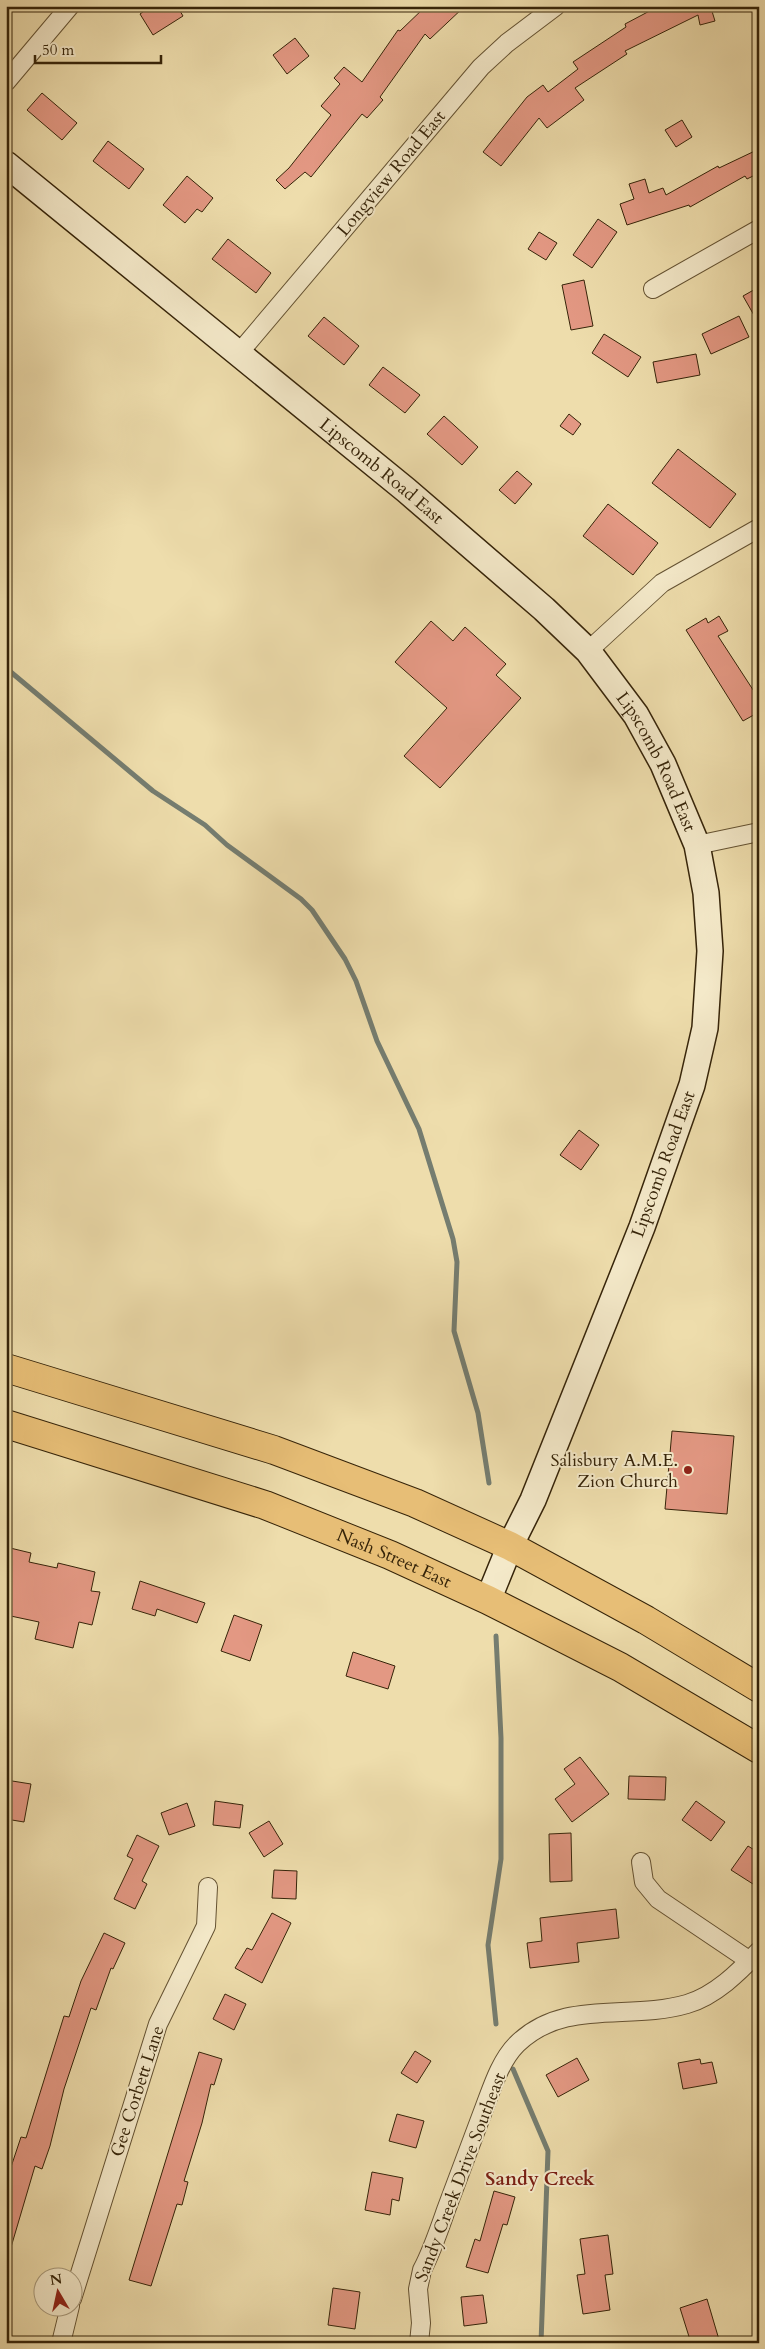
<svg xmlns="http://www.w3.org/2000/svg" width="765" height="2349" font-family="Cardo,serif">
<rect width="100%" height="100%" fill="#eeddac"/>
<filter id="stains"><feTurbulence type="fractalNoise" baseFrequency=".004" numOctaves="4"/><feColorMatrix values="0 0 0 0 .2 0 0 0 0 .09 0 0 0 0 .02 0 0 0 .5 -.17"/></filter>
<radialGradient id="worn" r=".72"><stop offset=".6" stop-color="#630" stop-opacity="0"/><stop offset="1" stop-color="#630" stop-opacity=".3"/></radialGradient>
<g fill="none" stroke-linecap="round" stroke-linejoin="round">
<g stroke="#757d70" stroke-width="5">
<path d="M6,668L153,791L205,825L227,845L301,899L312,910L345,959L356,981L377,1041L419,1129L453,1239L457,1262L454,1331L478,1413L489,1483"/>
<path d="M496,2024L488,1945L501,1859V1738L496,1636"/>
<path d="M513,2069L548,2151L541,2343"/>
</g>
</g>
<g fill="#e39883" stroke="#362409">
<path d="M151,6H177L183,16L153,35L140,14Z"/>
<path d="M426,6H465L430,39L425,34L380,97L383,100L367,118L362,114L311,177L305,172L285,189L276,180L289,168L331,115L321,106L340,84L334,78L344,67L362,82L398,30L400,31Z"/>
<path d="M659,6H715L711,8L715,21L700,25L698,15L625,51L627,54L575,88L584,100L547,128L539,118L501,166L483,152L527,97L543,85L548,92L578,69L573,62L626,27L625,24Z"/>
<path d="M295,38L309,56L287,74L273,55Z"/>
<path d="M42,93L77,123L62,140L27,110Z"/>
<path d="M682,120L692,137L676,147L665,130Z"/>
<path d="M108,141L144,169L129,189L93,161Z"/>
<path d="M759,149V173L747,179L745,176L690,207L689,205L627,225L620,204L634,199L629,184L645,179L649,193L663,188L666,195L718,166L719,168Z"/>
<path d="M187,176L213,198L202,212L197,209L185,223L163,205Z"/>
<path d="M598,219L617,232L592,268L573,255Z"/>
<path d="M539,232L557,243L546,260L528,249Z"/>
<path d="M228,239L271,273L256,293L212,259Z"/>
<path d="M584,280L593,326L571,330L562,285Z"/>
<path d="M759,287V324L743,296Z"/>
<path d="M739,316L749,337L711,354L702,334Z"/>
<path d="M324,317L359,346L344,365L308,336Z"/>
<path d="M604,334L641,357L628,377L592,353Z"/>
<path d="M696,354L700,375L657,383L653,362Z"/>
<path d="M383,367L420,395L405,413L369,385Z"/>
<path d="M569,414L581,424L573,435L560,426Z"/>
<path d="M444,416L478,447L462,465L427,434Z"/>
<path d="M678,449L736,494L710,528L652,483Z"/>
<path d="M517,471L532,484L515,504L499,490Z"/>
<path d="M608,504L658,543L633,575L583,536Z"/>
<path d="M719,616L728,631L718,636L759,699V712L743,721L686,630L706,618L708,623Z"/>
<path d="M431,621L453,641L465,627L506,664L496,675L521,698L440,788L404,756L447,708L395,662Z"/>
<path d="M579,1130L599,1145L581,1170L560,1155Z"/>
<path d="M672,1431L734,1436L727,1514L665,1509Z"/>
<path d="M6,1547L31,1553L29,1562L57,1568L58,1563L95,1572L91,1591L100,1592L92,1625L79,1622L73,1648L35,1639L39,1622L6,1615Z"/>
<path d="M140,1581L205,1603L197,1623L157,1609L155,1616L132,1609Z"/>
<path d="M234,1615L262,1625L250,1661L221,1651Z"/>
<path d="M353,1652L395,1666L388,1689L346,1676Z"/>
<path d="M580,1757L609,1794L572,1822L555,1799L575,1784L564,1769Z"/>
<path d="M629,1776L666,1777L665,1800L628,1799Z"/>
<path d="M6,1780L31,1784L24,1822L6,1819Z"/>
<path d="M215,1801L243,1805L240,1828L213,1825Z"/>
<path d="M696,1801L725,1822L711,1841L682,1820Z"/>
<path d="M187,1803L195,1826L169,1835L161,1813Z"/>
<path d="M269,1821L283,1844L264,1857L249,1833Z"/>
<path d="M571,1833L572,1881L550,1882L549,1834Z"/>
<path d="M137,1835L159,1846L142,1881L147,1884L135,1909L114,1899L133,1859L127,1856Z"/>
<path d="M748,1846L759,1853V1876L753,1884L731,1870Z"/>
<path d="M274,1870L297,1871L296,1899L272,1898Z"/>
<path d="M616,1909L619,1938L577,1943L579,1962L530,1968L527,1943L542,1941L540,1918Z"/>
<path d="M272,1913L291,1923L262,1983L235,1968L247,1948L252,1950Z"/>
<path d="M104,1933L125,1943L113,1969L111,1968L96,2010L91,2008L64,2089L50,2146L42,2169L35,2166L9,2254H6V2182L21,2137L26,2138L64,2016L69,2017L81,1981Z"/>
<path d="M225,1994L246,2004L234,2030L213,2019Z"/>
<path d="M415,2051L431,2061L417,2083L401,2073Z"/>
<path d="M199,2052L222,2059L214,2085L211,2084L202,2123L184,2181L188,2182L182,2205L177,2204L151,2286L129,2280Z"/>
<path d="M577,2058L589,2080L558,2097L546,2075Z"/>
<path d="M700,2059L701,2064L712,2062L717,2083L683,2089L678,2063Z"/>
<path d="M397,2114L424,2121L416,2148L389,2141Z"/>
<path d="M372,2172L403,2178L399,2201L392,2199L390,2215L365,2210Z"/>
<path d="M494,2191L515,2197L507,2225L503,2224L488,2273L466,2267L475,2239L480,2241Z"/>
<path d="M608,2235L613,2274L605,2275L610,2310L583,2314L577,2275L585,2274L580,2239Z"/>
<path d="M333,2288L360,2292L355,2329L328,2325Z"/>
<path d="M483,2295L487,2323L464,2326L461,2297Z"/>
<path d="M707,2299L720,2343H691L680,2308Z"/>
</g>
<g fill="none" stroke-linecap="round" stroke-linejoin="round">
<defs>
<g id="street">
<path d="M6,82L70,6"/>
<path d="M653,289L759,229"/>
<path d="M239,353L481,67L507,43L556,6"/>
<path d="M588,651L662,583L759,528"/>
<path d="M697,845L759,832"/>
<path d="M641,1862L644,1882L658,1899L750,1961"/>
<path d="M72,2299L158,2024L206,1926L208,1887"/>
<path d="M61,2343L70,2306"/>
<path d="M419,2343L421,2323L418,2289L422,2270C432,2251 439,2230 446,2210C458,2178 470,2146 482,2114C491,2091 499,2062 517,2044C564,1998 629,2021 687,2004C715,1996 739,1972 759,1951"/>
</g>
<g id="secondary">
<path id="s1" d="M6,164L406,490L544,609L588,651L636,715L663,764L697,845L706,893L710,951L705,1028L692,1085L642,1227L533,1500L510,1546L488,1600"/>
</g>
<g id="primary">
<path d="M6,1368L274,1450L415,1503L510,1546L646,1620L759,1688"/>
<path id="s2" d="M6,1424L265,1505L390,1555L488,1600L620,1667L759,1749"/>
</g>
</defs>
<use href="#street" stroke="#645232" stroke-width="20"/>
<use href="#secondary" stroke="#362409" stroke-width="28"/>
<use href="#primary" stroke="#362409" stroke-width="30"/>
<use href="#street" stroke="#f4e9c9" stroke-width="18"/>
<use href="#secondary" stroke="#f4e9c9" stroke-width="25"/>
<use href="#primary" stroke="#e7be76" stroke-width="28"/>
</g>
<circle fill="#8f2418" stroke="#f4e9c9" stroke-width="2" cx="688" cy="1470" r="5"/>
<g text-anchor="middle" stroke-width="4" stroke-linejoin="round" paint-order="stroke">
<g font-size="18" fill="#362409" stroke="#f4e9c9">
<text transform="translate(391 173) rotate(-50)" y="6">Longview Road East</text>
<text dy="6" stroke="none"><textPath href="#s1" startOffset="485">Lipscomb Road East</textPath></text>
<text dy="6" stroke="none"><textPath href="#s1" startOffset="890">Lipscomb Road East</textPath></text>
<text transform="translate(663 1164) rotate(-70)" y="6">Lipscomb Road East</text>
<text dy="6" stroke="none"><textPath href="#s2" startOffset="411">Nash Street East</textPath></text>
<text transform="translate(137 2091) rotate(-72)" y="6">Gee Corbett Lane</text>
<text transform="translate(460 2177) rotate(-69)" y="6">Sandy Creek Drive Southeast</text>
</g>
<g font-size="18" fill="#362409" stroke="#f4e9c9" text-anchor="end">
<text x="678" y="1466">Salisbury A.M.E.<tspan x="678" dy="21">Zion Church</tspan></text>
</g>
<g font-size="19" font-weight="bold" fill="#7a1f14" stroke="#f4e9c9">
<text x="540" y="2185">Sandy Creek</text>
</g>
</g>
<rect width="765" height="2349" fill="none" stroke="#eeddac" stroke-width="25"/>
<rect x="8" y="8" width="750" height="2334" fill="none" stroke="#362409" stroke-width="2.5"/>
<rect x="12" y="12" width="740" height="2324" fill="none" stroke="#362409"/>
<g transform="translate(58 2292) rotate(351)"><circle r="24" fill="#f4e9c9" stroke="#a89a7c"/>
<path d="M0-4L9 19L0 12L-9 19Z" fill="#8f2418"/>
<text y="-8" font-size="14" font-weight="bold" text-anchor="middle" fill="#362409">N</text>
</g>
<path d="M35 55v8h126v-8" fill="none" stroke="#362409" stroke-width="2.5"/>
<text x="42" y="55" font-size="15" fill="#362409" stroke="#f4e9c9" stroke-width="4" paint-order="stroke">50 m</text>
<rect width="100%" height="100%" filter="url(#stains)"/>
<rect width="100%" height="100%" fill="url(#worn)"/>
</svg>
